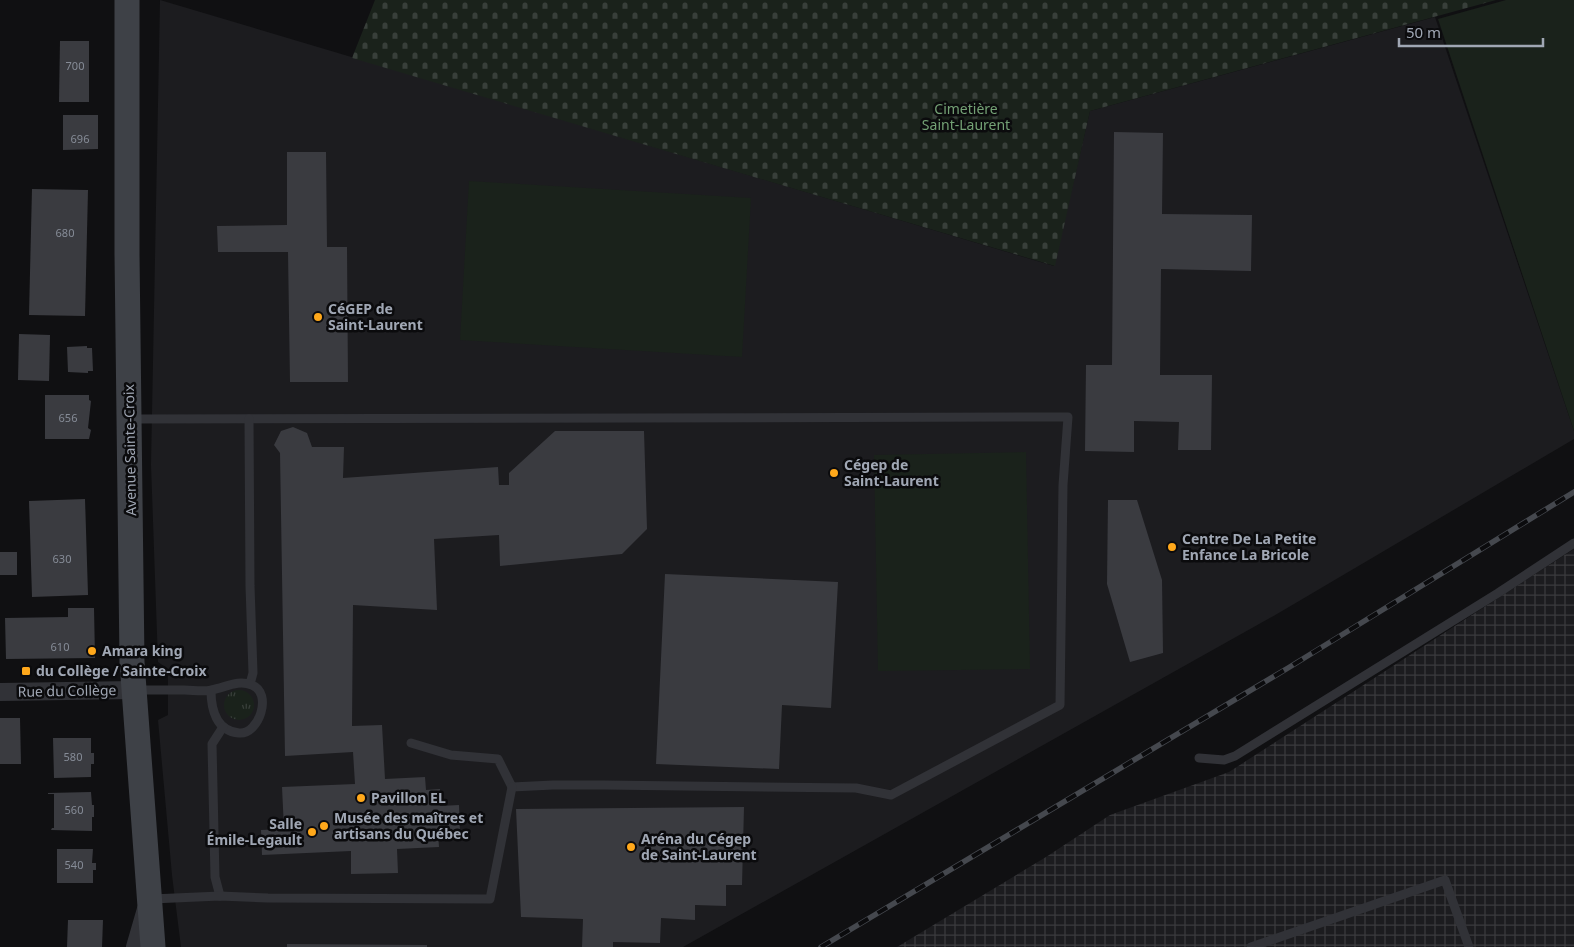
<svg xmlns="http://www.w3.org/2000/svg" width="1574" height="947" font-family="'Noto Sans',sans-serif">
<defs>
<pattern id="industrial-grid" width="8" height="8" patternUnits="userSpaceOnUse" patternTransform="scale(1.25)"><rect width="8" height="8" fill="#1c1c1f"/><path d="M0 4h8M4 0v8" fill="none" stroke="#3a3a3d"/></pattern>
<pattern id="grass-tufts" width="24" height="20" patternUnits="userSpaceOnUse" patternTransform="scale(1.25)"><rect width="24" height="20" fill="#1a221b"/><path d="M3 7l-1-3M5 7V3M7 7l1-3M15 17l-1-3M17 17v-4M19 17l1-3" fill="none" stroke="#383f3a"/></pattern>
<pattern id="cemetery-stones" width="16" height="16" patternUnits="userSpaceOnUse" patternTransform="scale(1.25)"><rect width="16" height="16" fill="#1a221b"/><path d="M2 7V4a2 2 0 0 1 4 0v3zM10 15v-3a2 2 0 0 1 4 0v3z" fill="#383f3a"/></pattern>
</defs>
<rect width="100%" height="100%" fill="#101012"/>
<path fill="#1c1c1f" d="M160,0L1054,266L1090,111L1435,17L1574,431V439L1277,614L683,947H181L172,875L158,720L168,715V669L158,662L151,465Z"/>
<path fill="url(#industrial-grid)" d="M1574,549V947H897L1046,857L1110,815L1229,772Z"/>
<circle fill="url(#grass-tufts)" cx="239" cy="705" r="15"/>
<path fill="url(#cemetery-stones)" d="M375,0H1496L1090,111L1055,266L352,58Z"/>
<g fill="#1a221b">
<path d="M1506,0H1574V431L1438,19Z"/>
<path d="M469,181L751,198L742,357L460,340Z"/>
<path d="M1026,452L1030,669L878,671L874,455Z"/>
</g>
<g fill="#3a3b40">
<path d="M60,41H89V102H59Z"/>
<path d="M63,115H98V149L63,150Z"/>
<path d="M1114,132L1163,133L1162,214L1252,215L1251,271L1161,269L1160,375H1212L1211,450H1178L1179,422L1134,421V452L1085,451L1086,365H1112Z"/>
<path d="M287,152H326L327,247H347L348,382H290L288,252H218L217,226L287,225Z"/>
<path d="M32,189L88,190L85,316L29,315Z"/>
<path d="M19,334L50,335L49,381L18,380Z"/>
<path d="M87,346V348H92L93,371H88V373L68,372L67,347Z"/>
<path d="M45,395H89V400L91,401L88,428L91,430L89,439H45Z"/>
<path d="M293,427L307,433L312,447H344L343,478L498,467L499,485H509V473L555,431H644L647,529L622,554L500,566L499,535L434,539L437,610L353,605L352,726L382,725L385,779L425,777L426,790L440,789V806L459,805L460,832L438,833L439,847L397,849L398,873L351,874V851L262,855L261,830L284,829L282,787L355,784L353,752L285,756L280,453L274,445L281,431Z"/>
<path d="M85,499L88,595L32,597L29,501Z"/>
<path d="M1108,500H1137L1162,580L1163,653L1130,662L1107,584Z"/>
<rect x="0" y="552" width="17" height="23"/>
<path d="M665,574L838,582L831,708L782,705L779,769L656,764Z"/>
<path d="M68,608H94L95,658L6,659L5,618L68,617Z"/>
<path d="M0,718H20L21,764H0Z"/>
<path d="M53,738H91V753H94V764H91V777L54,778Z"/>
<path d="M91,792L92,805H94V817H92V831L51,830L52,828H54V794H48V793Z"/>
<path d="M744,807L742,885H726V906L695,905V920L661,918L660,943L613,942V947H582L583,919L521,917L516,809Z"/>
<path d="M57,849H93L92,863H96V870H93V883H57Z"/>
<path d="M68,920H103L102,947H67Z"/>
<path d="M287,944L427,945V947H287Z"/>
</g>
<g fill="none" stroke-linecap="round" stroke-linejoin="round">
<g stroke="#313237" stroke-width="9">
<path d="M131,419L1068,417L1063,485L1060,705L891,795L856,788L604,785H553L512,787L498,759L451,755L411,743"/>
<path d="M249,419L250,586L253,673L250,684"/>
<path d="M134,690C151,690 168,690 184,690C193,690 203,692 211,690C225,688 237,679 252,685C273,693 259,735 239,733C216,731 211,709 211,690"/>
<path d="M1199,758L1224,760L1235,756L1498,593L1574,543"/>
<path d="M220,896L215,877L212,744L223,727"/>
<path d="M152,899L220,896L268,898L490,899L512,787"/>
<path d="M1251,947L1445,880L1469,947"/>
</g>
<g stroke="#313237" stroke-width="18">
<path d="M0,692L134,690"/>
<path d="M135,947L146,909"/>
</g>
<path stroke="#3e4147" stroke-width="25" d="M127,0V254L132,662L153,947"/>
<defs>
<path id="rail" d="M821,947L1288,668L1574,492"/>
</defs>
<use href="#rail" stroke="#45484e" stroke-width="5.5"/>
<use href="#rail" stroke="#0b0b0d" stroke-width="4" stroke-dasharray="11" stroke-linecap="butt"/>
</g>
<g fill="#ffa81b" stroke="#0b0b0d" stroke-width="2">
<circle cx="318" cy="317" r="5"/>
<circle cx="834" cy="473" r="5"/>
<circle cx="1172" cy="547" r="5"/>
<circle cx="92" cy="651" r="5"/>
<rect x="21" y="666" width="10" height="10" rx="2.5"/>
<circle cx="361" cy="798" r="5"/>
<circle cx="324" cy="826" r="5"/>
<circle cx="312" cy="832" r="5"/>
<circle cx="631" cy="847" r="5"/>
</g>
<g text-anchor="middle" stroke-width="5" stroke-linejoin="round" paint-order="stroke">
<g font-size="11" fill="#868c97">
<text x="75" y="70">700</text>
<text x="80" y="143">696</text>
<text x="65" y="237">680</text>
<text x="68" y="422">656</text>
<text x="62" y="563">630</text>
<text x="60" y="651">610</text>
<text x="73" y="761">580</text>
<text x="74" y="814">560</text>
<text x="74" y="869">540</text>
</g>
<g font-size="14" fill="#74a175" stroke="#0b0b0d">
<text x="966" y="114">Cimetière<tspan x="966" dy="16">Saint-Laurent</tspan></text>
</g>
<g font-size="14" font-weight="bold" fill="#a0a7b4" stroke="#0b0b0d" text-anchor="start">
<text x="328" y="314">CéGEP de<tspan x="328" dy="16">Saint-Laurent</tspan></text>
<text x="844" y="470">Cégep de<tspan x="844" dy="16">Saint-Laurent</tspan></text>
<text x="1182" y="544">Centre De La Petite<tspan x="1182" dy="16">Enfance La Bricole</tspan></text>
<text x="102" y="656">Amara king</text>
<text x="36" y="676">du Collège / Sainte-Croix</text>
<text x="371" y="803">Pavillon EL</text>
<text x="334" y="823">Musée des maîtres et<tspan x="334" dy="16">artisans du Québec</tspan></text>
<text x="302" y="829" text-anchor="end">Salle<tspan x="302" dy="16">Émile-Legault</tspan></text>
<text x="641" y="844">Aréna du Cégep<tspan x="641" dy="16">de Saint-Laurent</tspan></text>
</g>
<g font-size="14" fill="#a0a7b4" stroke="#0b0b0d">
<text transform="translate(130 450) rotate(-91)" y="5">Avenue Sainte-Croix</text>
<text transform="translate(67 691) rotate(-1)" y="5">Rue du Collège</text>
</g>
</g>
<path d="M1399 38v8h144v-8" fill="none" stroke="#a0a7b4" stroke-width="2.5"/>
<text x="1406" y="38" font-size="15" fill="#a0a7b4" stroke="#0b0b0d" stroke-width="4" paint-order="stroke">50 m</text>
</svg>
